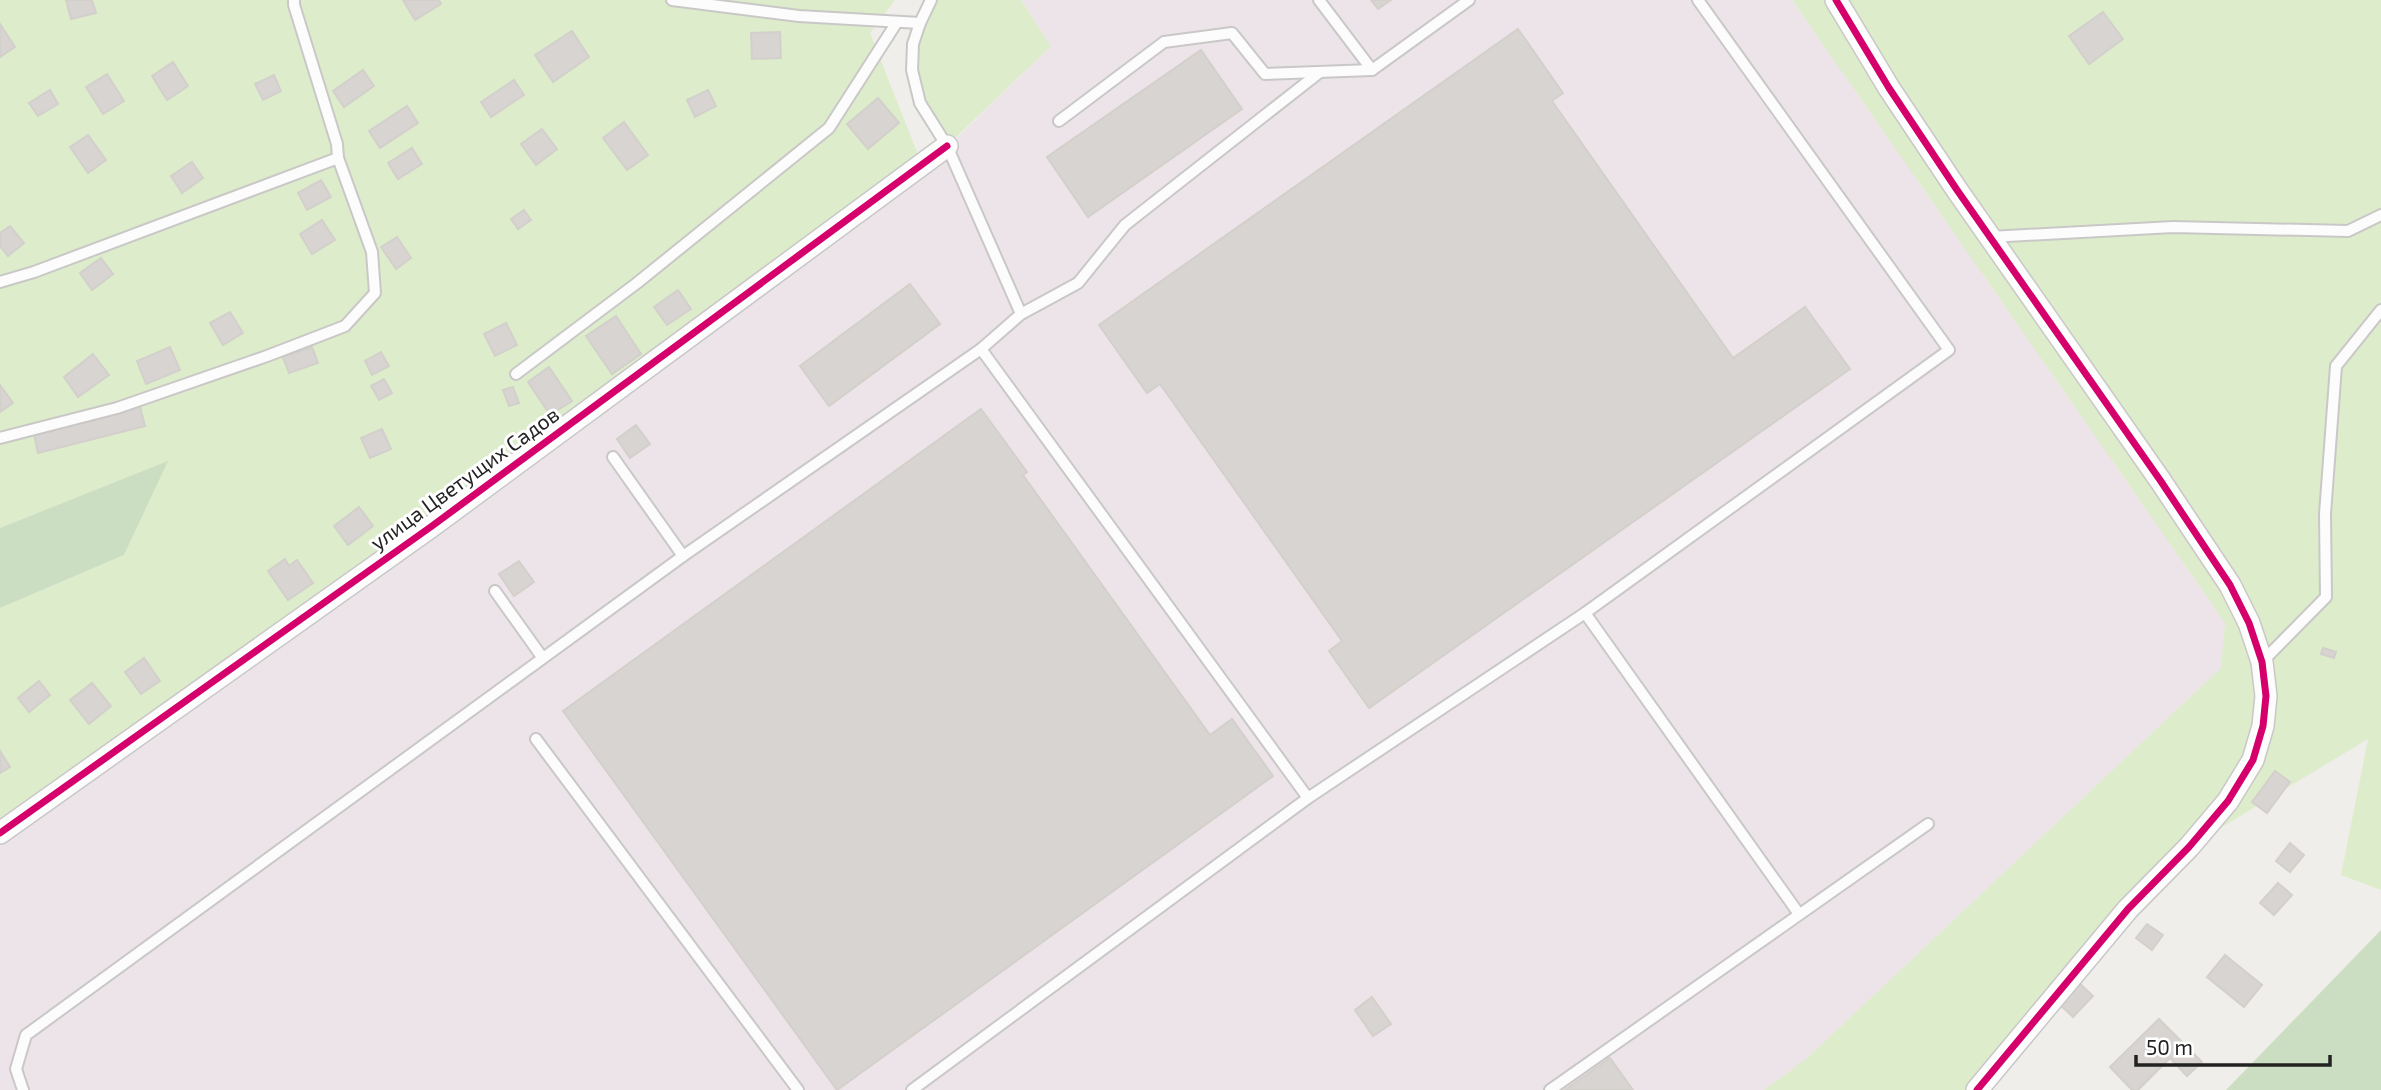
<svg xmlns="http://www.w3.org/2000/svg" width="2381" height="1090" font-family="'Exo 2',sans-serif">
<rect width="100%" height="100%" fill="#f0eeeb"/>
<path fill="#ede4e9" d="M1021,0H1792L2225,623L2221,668L1806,1059L1764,1090H0V836L924,170L1051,46Z"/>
<g fill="#ddeccb">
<path d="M0,0H895L870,33L924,170L0,836V608L124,555L167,462L0,528Z"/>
<path d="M933,0H1021L1051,46L947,146L912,70L920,23Z"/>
<path d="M1792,0H2381V890L2341,875L2368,739L2189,847L1977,1090H1764L1806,1059L2221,668L2225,623Z"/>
</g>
<g fill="#cbdec1">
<path d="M168,461L124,555L0,608V528Z"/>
<path d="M2381,930V1090H2226Z"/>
</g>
<g fill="#d7d4d2" stroke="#d3d0cc" stroke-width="2">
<path d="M66,0H92L96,13L71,19Z"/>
<path d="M403,0H439L441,4L415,20Z"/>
<path d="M1371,0H1391L1378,9Z"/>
<path d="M2103,12L2123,39L2089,64L2069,36Z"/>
<path d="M0,24L15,47L0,57Z"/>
<path d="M1518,29L1563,93L1552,101L1733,358L1805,307L1850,369L1369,708L1329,651L1342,641L1160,384L1147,393L1099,325Z"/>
<path d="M572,31L589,57L553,82L535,55Z"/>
<path d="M780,32L781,58L752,59L751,33Z"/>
<path d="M1201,50L1242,109L1088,217L1047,157Z"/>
<path d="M173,62L188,86L167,100L152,76Z"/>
<path d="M363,70L374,86L344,107L333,91Z"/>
<path d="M107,74L124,101L103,114L86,87Z"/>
<path d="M274,75L281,91L263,100L255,84Z"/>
<path d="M514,80L524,95L491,117L481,102Z"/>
<path d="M50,90L58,104L38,116L29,103Z"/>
<path d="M708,90L716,106L695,117L687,100Z"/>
<path d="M878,98L899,123L868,149L847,124Z"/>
<path d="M407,106L418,123L380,148L369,131Z"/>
<path d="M624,122L648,155L627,170L603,138Z"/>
<path d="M542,129L557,149L536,165L521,144Z"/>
<path d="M88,135L106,160L88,173L70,147Z"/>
<path d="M412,148L422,164L398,179L388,163Z"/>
<path d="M192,162L203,178L182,193L171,176Z"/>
<path d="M321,180L331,197L307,210L298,193Z"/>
<path d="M524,210L531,220L518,229L511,219Z"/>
<path d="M322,220L335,240L312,254L300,234Z"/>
<path d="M10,226L24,243L8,256L0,246V233Z"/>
<path d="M397,237L411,258L396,269L381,247Z"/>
<path d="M101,258L113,274L92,290L80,273Z"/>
<path d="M910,284L940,324L829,406L800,366Z"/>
<path d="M678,290L691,309L667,325L654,307Z"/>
<path d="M230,312L243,333L223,345L210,323Z"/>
<path d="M616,316L641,354L612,374L586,336Z"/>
<path d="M506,323L517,345L495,356L484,334Z"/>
<path d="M170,347L180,370L146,384L137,361Z"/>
<path d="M312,347L318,363L289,373L283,357Z"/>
<path d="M381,352L389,366L372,375L365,361Z"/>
<path d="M93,354L109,375L78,397L64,377Z"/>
<path d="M549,367L572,401L550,415L528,382Z"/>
<path d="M384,379L392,393L379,400L371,386Z"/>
<path d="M0,385L13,403L0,412Z"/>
<path d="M513,387L519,403L509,406L503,390Z"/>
<path d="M140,407L145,426L38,453L34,434Z"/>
<path d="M981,409L1027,472L1023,475L1210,735L1232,719L1273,776L837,1090L563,711Z"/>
<path d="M636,425L650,444L630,458L617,439Z"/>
<path d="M382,429L391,449L370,458L361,438Z"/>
<path d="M359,507L373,526L348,545L334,526Z"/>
<path d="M285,559L289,566L297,560L313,583L288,600L268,571Z"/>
<path d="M519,561L534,582L514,596L499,574Z"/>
<path d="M2323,648L2336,652L2334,658L2321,654Z"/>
<path d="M144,658L160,681L141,694L125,672Z"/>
<path d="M39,681L50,695L29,712L18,698Z"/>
<path d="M92,683L111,706L89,724L70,700Z"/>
<path d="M0,751L10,767L0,773Z"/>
<path d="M2275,771L2290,782L2267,813L2252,802Z"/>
<path d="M2290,843L2304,855L2290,872L2276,861Z"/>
<path d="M2278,883L2292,895L2274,915L2260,903Z"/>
<path d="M2147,924L2163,935L2152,950L2136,938Z"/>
<path d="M2225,955L2262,985L2244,1007L2207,977Z"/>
<path d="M2078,982L2093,996L2073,1017L2058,1003Z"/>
<path d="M1372,997L1391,1024L1373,1036L1355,1010Z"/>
<path d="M2159,1019L2202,1062L2187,1076L2170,1058L2138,1090H2132L2110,1067Z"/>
<path d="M1610,1058L1633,1090H1565Z"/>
</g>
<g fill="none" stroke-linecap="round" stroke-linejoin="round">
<defs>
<g id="service">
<path d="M672,0L799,16L920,23"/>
<path d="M931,0L920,23L913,44L912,70L920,103L947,146L1021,314"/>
<path d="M1319,0L1372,70"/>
<path d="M1059,121L1164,42L1232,33L1265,74L1372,70L1469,0"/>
<path d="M1990,237L2173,227L2348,231L2381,215"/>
<path d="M0,282L34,272L338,158L337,144L294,5V0"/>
<path d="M981,349L1021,314L1078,283L1125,225L1320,72"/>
<path d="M516,374L637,283L829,128L897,22"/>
<path d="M0,438L117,408L267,356L345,326L375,293L372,252L338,158"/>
<path d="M613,457L683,556"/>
<path d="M495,591L542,657"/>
<path d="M1585,613L1799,914"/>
<path d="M2262,662L2326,597L2325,514L2336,366L2381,310"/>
<path d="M536,739L798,1090"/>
<path d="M23,1090L16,1069L26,1035L683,556L981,349L1308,798"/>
<path d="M912,1090L1308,798L1585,613L1949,350L1698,0"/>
<path d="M1550,1090L1928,824"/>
</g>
<g id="minor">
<path d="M1836,0L1889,88L1957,190L2160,480L2230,585L2249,623L2262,662L2266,696L2263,726L2253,760L2228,801L2189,847L2128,909L1977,1090"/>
<path d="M0,833L432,526L947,146"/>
</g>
</defs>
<use href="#service" stroke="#c9c8c7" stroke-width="14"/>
<use href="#minor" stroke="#c9c8c7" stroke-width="24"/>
<use href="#service" stroke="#fdfcfc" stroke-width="10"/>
<use href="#minor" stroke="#fdfcfc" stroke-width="21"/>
<defs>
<g id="cycleway">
<path d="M1836,0L1889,88L1957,190L2160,480L2230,585L2249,623L2262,662L2266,696L2263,726L2253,760L2228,801L2189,847L2128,909L1977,1090"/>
<path d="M0,833L432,526L947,146"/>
</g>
</defs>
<use href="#cycleway" stroke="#fff" stroke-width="11"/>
<use href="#cycleway" stroke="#d6006c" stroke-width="7"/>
</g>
<g text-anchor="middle" stroke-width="6" stroke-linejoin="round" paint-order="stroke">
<g font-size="21" fill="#222" stroke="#fff">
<text transform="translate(465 479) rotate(-36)" y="7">улица Цветущих Садов</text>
</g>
</g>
<path d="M2136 1055v10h194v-10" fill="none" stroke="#222222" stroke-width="3.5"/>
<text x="2146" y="1055" font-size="21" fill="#222222" stroke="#ffffff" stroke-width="5" paint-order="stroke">50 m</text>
</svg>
